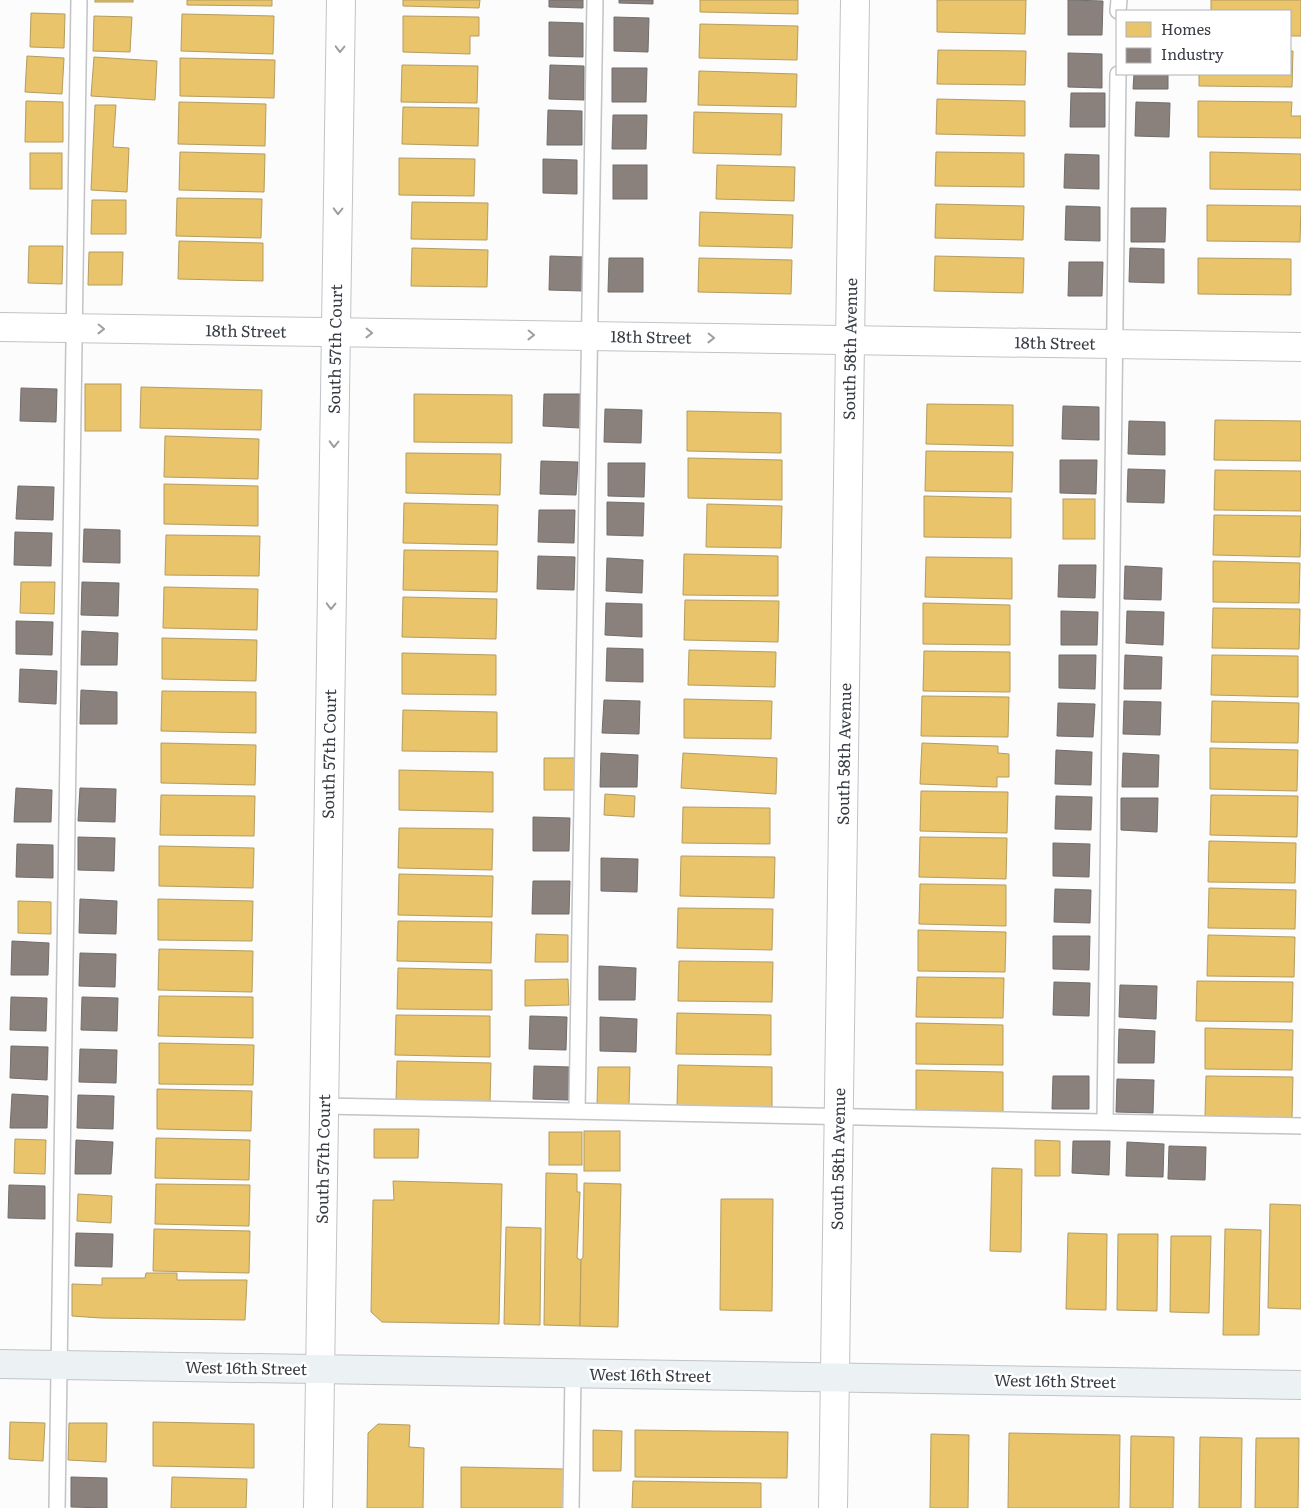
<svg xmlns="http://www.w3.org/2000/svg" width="1301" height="1508" font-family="Literata,serif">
<rect width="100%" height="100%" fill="#fcfcfc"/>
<g fill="#e9c46a" stroke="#b49c5f">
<rect x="95" y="0" width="38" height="2"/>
<path d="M187,0H272V6L187,5Z"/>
<path d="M403,0H480L479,8L403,6Z"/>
<path d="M700,0H798V14L700,12Z"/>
<path d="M937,0H1026L1025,34L937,32Z"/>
<path d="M1211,0H1301V36H1290V11H1211Z"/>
<path d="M31,13L65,14L64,48L30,47Z"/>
<path d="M182,14L274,16L273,54L181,51Z"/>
<path d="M94,16L132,17L130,52L93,51Z"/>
<path d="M403,16L479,17V36H470V54L403,52Z"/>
<path d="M700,24L798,26L797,60L699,58Z"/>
<path d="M938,50L1026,51L1025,85L937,84Z"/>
<path d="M1290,51H1293L1292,87L1199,86V74H1290Z"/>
<path d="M27,56L64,58L62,94L25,92Z"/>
<path d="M94,57L157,61L155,100L91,96Z"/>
<path d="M180,58L275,60L274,98L180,96Z"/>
<path d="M402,65L478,66L477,103L401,102Z"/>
<path d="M699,71L797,74L796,107L698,105Z"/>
<path d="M937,99L1025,101V136L936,134Z"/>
<path d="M26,101L63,102V142H25Z"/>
<path d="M1198,101L1292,102L1291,116H1301V138L1198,137Z"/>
<path d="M179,102L266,104L265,146L178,144Z"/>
<path d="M95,105H116L113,147L129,148L127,192L91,190Z"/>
<path d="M403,107L479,108L478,146L402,144Z"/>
<path d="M694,112L782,114L781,155L693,153Z"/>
<path d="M180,152L265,154L264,192L179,190Z"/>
<path d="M936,152L1024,153V187L935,186Z"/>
<path d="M1210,152L1301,154V190L1210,189Z"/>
<rect x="30" y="153" width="32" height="36"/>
<path d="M399,158L475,159L474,196L399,195Z"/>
<path d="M717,165L795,167L794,201L716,199Z"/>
<path d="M177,198L262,199L261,238L176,236Z"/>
<path d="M92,200H126V234H91Z"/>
<path d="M412,202L488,203L487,240L411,239Z"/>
<path d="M936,204L1024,206L1023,240L935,238Z"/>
<path d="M1207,205L1301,206L1300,242L1207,241Z"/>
<path d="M700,212L793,215L792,248L699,246Z"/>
<path d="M179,241L263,243V281L178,279Z"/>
<path d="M29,246H63L62,284L28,283Z"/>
<path d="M412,248L488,250L487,287L411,286Z"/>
<path d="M89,252H123L122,285H88Z"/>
<path d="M935,256L1024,258L1023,293L934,291Z"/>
<path d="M699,258L792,260L791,294L698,292Z"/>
<path d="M1198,258L1291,259V295L1198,294Z"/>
<rect x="85" y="384" width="36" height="47"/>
<path d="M141,387L262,390L261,430L140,428Z"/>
<path d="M414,394L512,395V443L414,442Z"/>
<path d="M927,404L1013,405V446L926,444Z"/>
<path d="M687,411L781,413V453L687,451Z"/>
<path d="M1215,420L1301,421V461L1214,460Z"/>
<path d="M165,436L259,439L258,479L164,477Z"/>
<path d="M926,451L1013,452L1012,492L925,491Z"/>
<path d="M406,453L501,454L500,495L406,493Z"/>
<path d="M688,458L782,460V500L688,498Z"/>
<path d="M1215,470L1301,471V511L1214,510Z"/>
<path d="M164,484L258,486V526L164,524Z"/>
<path d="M924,496L1011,498V538L924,537Z"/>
<rect x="1063" y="499" width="32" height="40"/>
<path d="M404,503L498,505L497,545L403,543Z"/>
<path d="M707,504L782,506L781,548L706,547Z"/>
<path d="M1214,515L1301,516L1300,557L1213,555Z"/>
<path d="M166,535L260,536L259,576L165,575Z"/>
<path d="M404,550L498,551L497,592L403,590Z"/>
<path d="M684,554L778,556V596L683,595Z"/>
<path d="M926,557L1012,558V599L925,597Z"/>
<path d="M1213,561L1300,563L1299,603L1213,602Z"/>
<path d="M21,582H55L54,614L20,613Z"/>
<path d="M164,587L258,589L257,630L163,628Z"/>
<path d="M403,597L497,599L496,639L402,637Z"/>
<path d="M685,600L779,601L778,642L684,640Z"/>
<path d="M923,603L1010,605V645L923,644Z"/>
<path d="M1213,608L1300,609L1299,649L1212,648Z"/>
<path d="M162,638L257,640L256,681L162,679Z"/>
<path d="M689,650L776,652L775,687L688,685Z"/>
<path d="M924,651L1010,652V692L923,691Z"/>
<path d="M402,653L496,655V695L402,694Z"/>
<path d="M1212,655L1298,656V697L1211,695Z"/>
<path d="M162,691L256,692V733L161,731Z"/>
<path d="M922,696L1009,697L1008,737L921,736Z"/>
<path d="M684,699L772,701L771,739L684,738Z"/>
<path d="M1212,701L1299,703L1298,743L1211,742Z"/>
<path d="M403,710L497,712V752L402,751Z"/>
<path d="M161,743L256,745L255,785L161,783Z"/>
<path d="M922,743L998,746V753L1009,754V777H997V787L920,784Z"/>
<path d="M1210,748L1298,750L1297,791L1210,789Z"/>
<path d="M683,753L777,758L776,794L681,788Z"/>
<path d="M544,758H578L577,790H544Z"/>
<path d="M399,770L493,772V812L399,810Z"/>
<path d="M921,791L1008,792L1007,833L920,831Z"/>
<path d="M605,794L635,796L634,817L604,815Z"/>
<path d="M161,795L255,796L254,836L160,835Z"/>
<path d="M1211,795L1298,796L1297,837L1210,835Z"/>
<path d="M683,807L770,808V844L682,843Z"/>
<path d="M399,828L493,829L492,870L398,868Z"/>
<path d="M920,837L1007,838L1006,879L919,877Z"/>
<path d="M1209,841L1296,843L1295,883L1208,882Z"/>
<path d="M159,846L254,848L253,888L159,886Z"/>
<path d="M681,856L775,857L774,898L680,896Z"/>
<path d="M399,874L493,876L492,917L398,915Z"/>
<path d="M920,884L1006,885V926L919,924Z"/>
<path d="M1209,888L1296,890L1295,929L1208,928Z"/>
<path d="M158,899L253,901L252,941L158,940Z"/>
<path d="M18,901L51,902V934L18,933Z"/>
<path d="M678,908L773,909L772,950L677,948Z"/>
<path d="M398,921L492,922L491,963L397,961Z"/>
<path d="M918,930L1006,932L1005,972L918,971Z"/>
<path d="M536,934L568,935V962H535Z"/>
<path d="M1208,935L1295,937L1294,977L1207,976Z"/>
<path d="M159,949L253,951L252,992L158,990Z"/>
<path d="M679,961L773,962L772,1002L678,1001Z"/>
<path d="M398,968L492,970V1010L397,1009Z"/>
<path d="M917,977L1004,978L1003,1018L916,1017Z"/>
<path d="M568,979L569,1005L525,1006V980Z"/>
<path d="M1197,981L1293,982L1292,1022L1196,1021Z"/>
<path d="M159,996L253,997V1038L158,1036Z"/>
<path d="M677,1013L771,1015V1055L676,1054Z"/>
<path d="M396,1015L490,1016V1057L395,1055Z"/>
<path d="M916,1023L1003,1025V1065L916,1064Z"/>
<path d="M1205,1028L1293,1030L1292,1070L1205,1069Z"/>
<path d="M159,1043L254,1045L253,1085L159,1084Z"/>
<path d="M397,1061L491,1063L490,1103L396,1102Z"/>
<path d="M678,1065L772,1067V1107L677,1106Z"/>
<path d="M598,1067H630L629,1105L597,1104Z"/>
<path d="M916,1070L1003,1072V1112L916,1111Z"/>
<path d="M1206,1076L1293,1077L1292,1118L1205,1116Z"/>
<path d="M157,1089L252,1091L251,1131L157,1129Z"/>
<path d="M374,1129H419L418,1158H374Z"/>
<rect x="584" y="1131" width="36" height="40"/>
<rect x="549" y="1132" width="33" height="33"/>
<path d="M156,1138L250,1140L249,1180L155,1178Z"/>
<path d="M15,1139L46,1140L45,1174L14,1173Z"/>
<path d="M1035,1140L1060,1141V1176H1035Z"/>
<path d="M992,1168L1022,1169L1021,1252L990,1251Z"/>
<path d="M546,1173L577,1174V1192H580L577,1258L581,1260L580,1326L544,1325Z"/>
<path d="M393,1181L502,1184L499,1324L382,1322L371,1312L373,1200H394Z"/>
<path d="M584,1183L621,1184L618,1327L580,1326L581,1260L583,1257Z"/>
<path d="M156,1184L250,1185L249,1226L155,1224Z"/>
<path d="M78,1194L112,1196L111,1223L77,1221Z"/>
<path d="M721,1199H773L772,1311L720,1310Z"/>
<path d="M1270,1204L1301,1205V1309L1268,1308Z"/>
<path d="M506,1227L541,1228L540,1325L504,1324Z"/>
<path d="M154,1229L250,1231L249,1273L153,1271Z"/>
<path d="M1225,1229L1261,1230L1259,1335H1223Z"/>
<path d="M1068,1233L1107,1234L1106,1310L1066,1309Z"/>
<path d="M1118,1234H1158L1157,1311L1117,1310Z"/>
<path d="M1171,1236H1211L1209,1313L1170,1312Z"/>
<path d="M146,1273H177V1280H247L245,1320L101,1318L72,1316V1284L102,1285V1278H145Z"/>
<path d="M10,1422L45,1423L43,1461L9,1459Z"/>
<path d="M153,1422L254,1424V1468L153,1466Z"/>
<path d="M69,1423H107L106,1462L68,1460Z"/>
<path d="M378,1424L410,1425L409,1447L424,1448L423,1508H367L368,1433Z"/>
<path d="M593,1430L622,1431L621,1471H593Z"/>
<path d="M635,1430L788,1432L787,1478L635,1477Z"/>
<path d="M1009,1433L1120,1435L1119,1508H1008Z"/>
<path d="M931,1434L969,1435L968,1508H930Z"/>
<path d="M1131,1436L1174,1437L1173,1508H1130Z"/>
<path d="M1200,1437L1242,1438L1241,1508H1199Z"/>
<path d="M1256,1438H1299L1298,1508H1255Z"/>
<path d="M461,1467L565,1469V1508H461Z"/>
<path d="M172,1477L247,1479L246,1508H171Z"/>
<path d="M633,1481L761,1483V1508H632Z"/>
</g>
<g fill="#8a817c" stroke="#716d6b">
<path d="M549,0H583V8L549,7Z"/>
<path d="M619,0H653V4L619,3Z"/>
<path d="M1068,0L1103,1L1102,35H1068Z"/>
<path d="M614,17L649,18L648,52L614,51Z"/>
<path d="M549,22L583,23V57L549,56Z"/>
<path d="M1068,53L1102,54V88L1068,87Z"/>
<path d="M550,65L584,66V100L549,99Z"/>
<path d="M612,68H647L646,102H612Z"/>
<path d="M1134,74H1168V89H1133Z"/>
<path d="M1071,93H1105V127H1070Z"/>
<path d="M1136,102L1170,103L1169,137L1135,136Z"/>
<path d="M548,110L582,111V145H547Z"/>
<path d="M613,115H647L646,149H612Z"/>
<path d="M1065,154L1099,155V189L1064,188Z"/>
<path d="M543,159L577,160V194L543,193Z"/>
<rect x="613" y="165" width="34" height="34"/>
<path d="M1066,206L1100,207V241L1065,240Z"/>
<path d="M1131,208H1166L1165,242H1131Z"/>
<path d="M1130,248L1164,249V283L1129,282Z"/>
<path d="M550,256L584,257L583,291L549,290Z"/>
<path d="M609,258H643V292H608Z"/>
<path d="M1069,262H1103L1102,296H1068Z"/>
<path d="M21,388L57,389L56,422L20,421Z"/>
<path d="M544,394H580V428L543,426Z"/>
<path d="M1063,406L1099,407V440L1062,439Z"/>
<path d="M605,409L642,410L641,443L604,442Z"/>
<path d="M1129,421L1165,422V455L1128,454Z"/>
<path d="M1060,460H1097L1096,494L1060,493Z"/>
<path d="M541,461L578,462L576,495L540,494Z"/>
<path d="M608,463H645L644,497L608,496Z"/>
<path d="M1128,469L1165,470L1164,503L1127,502Z"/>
<path d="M18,486L54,487L53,520L16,519Z"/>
<path d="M607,502L644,503L643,536L607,535Z"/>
<path d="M539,510H575L574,543L538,542Z"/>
<path d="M84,529L120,530V563L83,562Z"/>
<path d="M15,532L52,533L51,566L14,565Z"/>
<path d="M538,556L575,557L574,590L537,589Z"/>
<path d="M607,558L643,560L642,593L606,591Z"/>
<path d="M1059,565H1096L1095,598L1058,597Z"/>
<path d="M1125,566L1162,568L1161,600L1124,599Z"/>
<path d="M82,582L119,583L118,616L81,615Z"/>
<path d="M606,603L642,604V637L605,635Z"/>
<path d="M1061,611L1098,612L1097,645H1061Z"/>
<path d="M1127,611L1164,612L1163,645L1126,643Z"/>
<path d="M16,621L53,622L52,655L16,654Z"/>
<path d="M82,631L118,633L117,665H81Z"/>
<path d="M607,648L643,649V682L606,681Z"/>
<path d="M1059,655H1096L1095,689L1059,688Z"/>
<path d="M1125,655L1162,657L1161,689H1124Z"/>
<path d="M20,669L57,671L56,704L19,702Z"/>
<path d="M81,690L117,692V724H80Z"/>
<path d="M604,700L640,701L639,734L602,733Z"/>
<path d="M1124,701L1161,702L1160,735L1123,734Z"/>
<path d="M1058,703L1095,704L1093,737L1057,736Z"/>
<path d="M1056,750L1092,752L1091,785L1055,784Z"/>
<path d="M601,753L638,755L637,787H600Z"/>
<path d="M1123,753L1159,755L1158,787H1122Z"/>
<path d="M16,788L52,790L51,822H14Z"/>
<path d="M80,788L116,789L115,822L78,821Z"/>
<path d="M1056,796L1092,797L1091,830L1055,829Z"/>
<path d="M1121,798H1158L1157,832L1121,830Z"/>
<path d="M533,817L570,818L569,851H533Z"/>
<path d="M78,837L115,838L114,871L78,870Z"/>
<path d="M1053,843L1090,844L1089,877L1053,876Z"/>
<path d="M17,844L53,845V878L16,877Z"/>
<path d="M601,858L638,859L637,892L601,891Z"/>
<path d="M533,881H570L569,914H532Z"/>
<path d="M1055,889L1091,890L1090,923L1054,922Z"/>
<path d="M80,899L117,901L116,934L79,933Z"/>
<path d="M1053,936H1090L1089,970L1053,969Z"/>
<path d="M12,941L49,943L48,975H11Z"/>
<path d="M80,953L116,954L115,987L79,986Z"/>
<path d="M599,966L636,968L635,1000H599Z"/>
<path d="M1054,982L1090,983L1089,1016L1053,1015Z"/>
<path d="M1120,985L1157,986L1156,1019L1119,1017Z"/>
<path d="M11,997L47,998L46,1031L10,1030Z"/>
<path d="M82,997L118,998L117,1031L81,1030Z"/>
<path d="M530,1016L567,1017L566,1050L529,1049Z"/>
<path d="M600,1017L637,1019L636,1052L600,1051Z"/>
<path d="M1119,1029L1155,1031L1154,1063H1118Z"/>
<path d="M11,1046L48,1047L47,1080L10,1078Z"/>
<path d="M80,1049L117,1050L116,1083L79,1082Z"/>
<path d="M534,1066L570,1067L569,1100L533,1099Z"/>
<path d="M1053,1076H1089V1109H1052Z"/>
<path d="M1117,1079L1154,1080L1153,1113L1116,1112Z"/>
<path d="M12,1094L48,1096L47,1128H10Z"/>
<path d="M78,1095L114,1096L113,1129L77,1128Z"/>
<path d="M76,1140L113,1142L111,1174H75Z"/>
<path d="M1073,1141H1110L1109,1175L1072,1173Z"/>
<path d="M1127,1142L1164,1144L1163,1177L1126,1176Z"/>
<path d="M1169,1146L1206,1147L1205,1180L1168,1179Z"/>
<path d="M9,1185L45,1186V1219L8,1218Z"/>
<path d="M76,1233L113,1234L112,1267L75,1266Z"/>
<path d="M71,1477L107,1478V1508L71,1507Z"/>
</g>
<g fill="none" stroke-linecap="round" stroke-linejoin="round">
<defs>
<g id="lane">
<path d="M1118,11L1119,0"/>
<path d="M324,1106L1301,1126"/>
<path d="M577,1111L595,0"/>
<path d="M1105,1122L1118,74"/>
<path d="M57,1508L79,0"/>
<path d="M571,1508L573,1374"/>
</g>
<g id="street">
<path d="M0,327L1301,347"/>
<path d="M318,1508L341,0"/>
<path d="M833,1508L855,0"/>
</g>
<path id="secondary" d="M0,1364L1301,1385"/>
</defs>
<use href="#lane" stroke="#c1c3c7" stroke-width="18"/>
<use href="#street" stroke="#c1c3c7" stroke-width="30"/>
<use href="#secondary" stroke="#c1c3c7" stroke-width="30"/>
<use href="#lane" stroke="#fff" stroke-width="15"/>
<use href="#street" stroke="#fff" stroke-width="28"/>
<use href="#secondary" stroke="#ecf2f4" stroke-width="28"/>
</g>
<defs><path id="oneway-chevron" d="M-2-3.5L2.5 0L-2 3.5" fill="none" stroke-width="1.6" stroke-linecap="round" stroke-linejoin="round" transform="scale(1.25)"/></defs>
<g stroke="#9c9ea2">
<use href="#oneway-chevron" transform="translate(340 49) rotate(91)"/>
<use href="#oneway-chevron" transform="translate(338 211) rotate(91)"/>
<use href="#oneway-chevron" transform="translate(101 329) rotate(1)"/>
<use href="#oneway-chevron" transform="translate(369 333) rotate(1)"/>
<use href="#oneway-chevron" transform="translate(531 335) rotate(1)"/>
<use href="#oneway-chevron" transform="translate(711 338) rotate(1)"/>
<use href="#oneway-chevron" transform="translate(334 444) rotate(91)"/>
<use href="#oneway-chevron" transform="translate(331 606) rotate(91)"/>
</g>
<g text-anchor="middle" stroke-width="5" stroke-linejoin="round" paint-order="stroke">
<g font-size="16" fill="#383d44" stroke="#fff">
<text transform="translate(246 331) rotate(1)" y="6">18th Street</text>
<text transform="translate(651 337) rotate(1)" y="6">18th Street</text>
<text transform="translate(1055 343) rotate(1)" y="6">18th Street</text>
<text transform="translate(335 349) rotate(-89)" y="6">South 57th Court</text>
<text transform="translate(850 349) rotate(-89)" y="6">South 58th Avenue</text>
<text transform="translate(329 754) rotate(-89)" y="6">South 57th Court</text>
<text transform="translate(844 754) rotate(-89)" y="6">South 58th Avenue</text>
<text transform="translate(323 1159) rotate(-89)" y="6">South 57th Court</text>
<text transform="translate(838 1159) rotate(-89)" y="6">South 58th Avenue</text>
<text transform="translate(246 1368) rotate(1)" y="6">West 16th Street</text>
<text transform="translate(650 1375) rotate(1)" y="6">West 16th Street</text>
<text transform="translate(1055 1381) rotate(1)" y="6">West 16th Street</text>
</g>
</g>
<rect x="1116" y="10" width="175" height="65" fill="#ffffff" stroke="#afb1b4"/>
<rect x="1126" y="22" width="25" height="15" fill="#e9c46a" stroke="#afb1b4"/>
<text x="1161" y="35" font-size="15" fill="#383d44">Homes</text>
<rect x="1126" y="48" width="25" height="15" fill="#8a817c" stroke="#afb1b4"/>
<text x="1161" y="60" font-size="15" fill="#383d44">Industry</text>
</svg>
